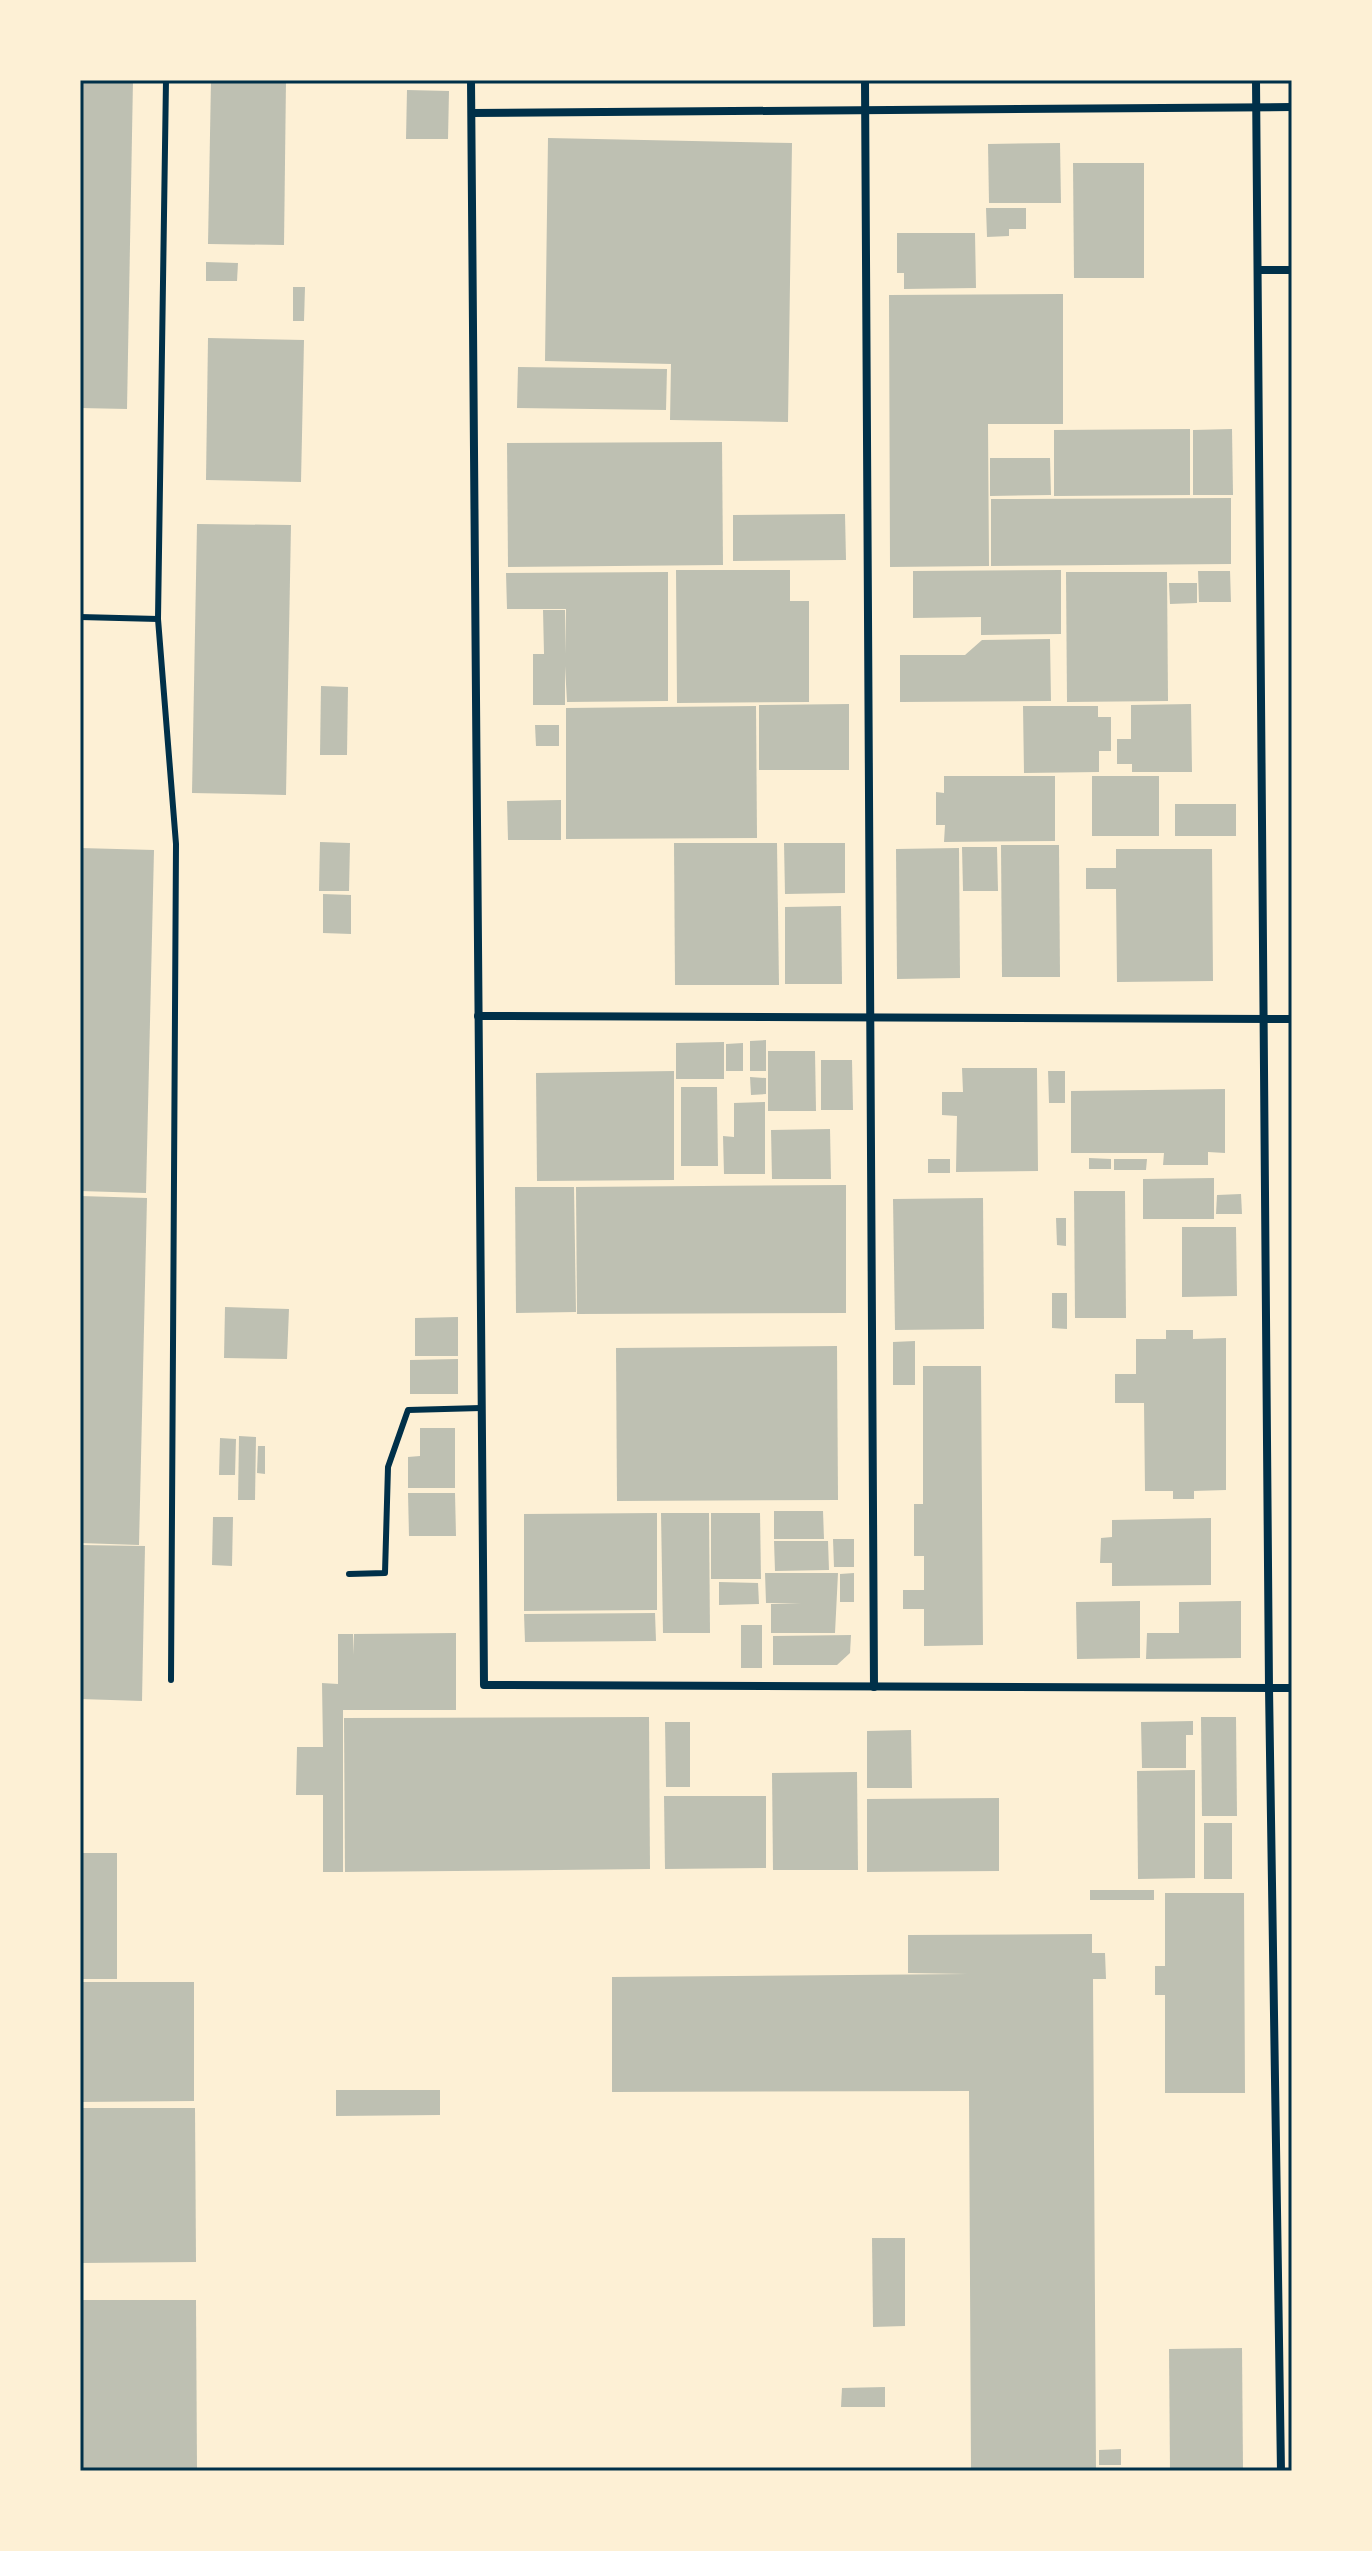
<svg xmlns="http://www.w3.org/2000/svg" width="1372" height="2551" font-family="'Open Sans',sans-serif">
<rect width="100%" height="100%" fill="#fdf0d5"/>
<g fill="#bec0b2">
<path d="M80,80H133L127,409L80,408Z"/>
<path d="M211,80H286L284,245L208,244Z"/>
<path d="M407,90L449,91L448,139H406Z"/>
<path d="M548,138L792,143L788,422L670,420L671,364L545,361Z"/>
<path d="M1060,143L1061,203H989L988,144Z"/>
<path d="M1073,163H1144V278H1074Z"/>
<path d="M986,208H1026V229H1009V236L987,237Z"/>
<path d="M897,233H975L976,288L904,289V273H897Z"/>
<path d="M206,262L238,263L237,281H206Z"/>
<path d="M293,287H305L304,321H293Z"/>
<path d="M1063,294V424H988L989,566L890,567L889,295Z"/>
<path d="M208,338L304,340L301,482L206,480Z"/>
<path d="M518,367L667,369L666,410L517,408Z"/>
<path d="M1190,429V495L1054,496V430Z"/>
<path d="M1232,429L1233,495H1193V430Z"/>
<path d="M722,442L723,565L508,567L507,443Z"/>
<path d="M990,458H1050L1051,495L990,496Z"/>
<path d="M1231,498V564L991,566V499Z"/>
<path d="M845,514L846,560L733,561V515Z"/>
<path d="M197,524L291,525L286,795L192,793Z"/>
<path d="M676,570H790V601H809V702L677,703Z"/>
<path d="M1061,570V634L981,635V617L913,618V571Z"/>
<path d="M1198,571H1230L1231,602H1199Z"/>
<path d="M668,572V701L567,702L565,666V705H533V654H544L543,610H565L566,654V609H507L506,573Z"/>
<path d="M1066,572H1167L1168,701L1067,702Z"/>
<path d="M1169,583H1197V603L1170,604Z"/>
<path d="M1050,639L1051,701L900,702V655H965L982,640Z"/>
<path d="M321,686L348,687L347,755H320Z"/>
<path d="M849,704V770H759V705Z"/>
<path d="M1191,704L1192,772H1132V764H1117V739H1131V705Z"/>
<path d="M756,706L757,838L566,839V708Z"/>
<path d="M1023,706H1098V717H1111V751H1099V772L1024,773Z"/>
<path d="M535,725H559V746H536Z"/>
<path d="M944,776H1055V841L944,842L945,825H936V792L944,793Z"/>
<rect x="1092" y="776" width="67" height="60"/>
<path d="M561,800V840H508L507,801Z"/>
<rect x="1175" y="804" width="61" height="32"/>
<path d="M320,842L350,843L349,891H319Z"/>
<path d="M674,843H777L779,985H675Z"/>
<path d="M784,843H845V893L785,894Z"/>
<path d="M1001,845H1059L1060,977H1002Z"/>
<path d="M962,847H997L998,891H963Z"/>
<path d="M80,848L154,850L146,1193L80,1191Z"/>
<path d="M959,848L960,978L897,979L896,849Z"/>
<path d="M1116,849H1212L1213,981L1117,982L1116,889H1086V868H1116Z"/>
<path d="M323,894L351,895V934L323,933Z"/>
<path d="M841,906L842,984H785V907Z"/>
<path d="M766,1040V1071H750V1041Z"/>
<path d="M724,1042V1079H676V1043Z"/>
<path d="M743,1043V1071H726V1044Z"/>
<path d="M768,1051H815L816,1111H768Z"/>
<path d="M821,1060H852L853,1110H821Z"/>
<path d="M962,1068H1037L1038,1171L956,1172L957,1116L942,1115V1092H963Z"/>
<path d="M674,1071V1180L537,1181L536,1073Z"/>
<path d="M1048,1071H1065V1103H1049Z"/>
<path d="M750,1077L766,1078V1094L751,1095Z"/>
<path d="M681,1087H717L718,1166H681Z"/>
<path d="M1225,1089V1153L1208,1152V1165H1163L1164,1153H1071V1091Z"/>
<path d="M765,1102V1174H724L723,1136L734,1137V1103Z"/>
<path d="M830,1129L831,1179H772L771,1130Z"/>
<path d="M1089,1158L1111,1159V1169H1089Z"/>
<rect x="928" y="1159" width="22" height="14"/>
<path d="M1114,1159H1147L1146,1170H1114Z"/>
<path d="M1214,1178V1219H1143V1179Z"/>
<path d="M846,1185V1313L577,1314L576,1187Z"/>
<path d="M515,1187H574L576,1312L516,1313Z"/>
<path d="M1074,1191H1125L1126,1318H1075Z"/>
<path d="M1241,1194L1242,1214H1216L1217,1195Z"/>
<path d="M80,1196L147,1198L139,1545L80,1543Z"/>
<path d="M983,1198L984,1329L895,1330L893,1199Z"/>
<path d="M1056,1218H1066V1246L1057,1245Z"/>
<path d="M1182,1227H1236L1237,1296L1182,1297Z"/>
<path d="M1052,1293H1067V1329L1052,1328Z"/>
<path d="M225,1307L289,1309L287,1359L224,1358Z"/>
<path d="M458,1317V1356H415V1318Z"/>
<path d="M1166,1330H1193V1339L1226,1338V1490L1194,1491V1499H1173V1491H1145L1144,1403H1115V1374H1136V1339H1166Z"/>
<path d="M915,1341V1385H893V1342Z"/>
<path d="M837,1346L838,1500L617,1501L616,1348Z"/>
<path d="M458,1359V1394H410V1360Z"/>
<path d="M923,1366H981L983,1645L924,1646V1609H903V1590H924V1556H914V1504H923Z"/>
<path d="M420,1428H455V1488H408V1457L420,1456Z"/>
<path d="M239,1436L256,1437L255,1500H238Z"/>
<path d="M220,1438L236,1439L235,1475H219Z"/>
<path d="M258,1446H265V1474L257,1473Z"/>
<path d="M408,1493H455L456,1536H409Z"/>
<path d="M774,1511H823L824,1539H774Z"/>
<path d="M657,1513V1610L524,1611V1514Z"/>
<path d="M661,1513H709L710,1633H663Z"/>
<path d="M711,1513H760L761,1579H711Z"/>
<path d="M213,1517H233L232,1566L212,1565Z"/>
<path d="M1211,1518V1585L1112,1586V1563H1100L1101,1538L1112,1537V1520Z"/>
<path d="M833,1539H854V1567H834Z"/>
<path d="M774,1541H828L829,1570L775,1571Z"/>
<path d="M80,1545L145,1546L142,1701L80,1699Z"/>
<path d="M765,1573H838L835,1633H771V1604L801,1603H766Z"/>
<path d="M854,1573V1602H840V1574Z"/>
<path d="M719,1582L758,1583L759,1604L719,1605Z"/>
<path d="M1140,1601V1658L1077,1659L1076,1602Z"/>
<path d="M1241,1601V1658L1146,1659L1147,1633H1179V1602Z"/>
<path d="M655,1613L656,1641L525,1642L524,1614Z"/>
<rect x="741" y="1625" width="21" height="43"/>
<path d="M456,1633V1710H343V1872H323V1795H296L297,1747H323L322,1683L338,1684V1634H353V1655L354,1634Z"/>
<path d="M851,1635L850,1653L837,1665H773V1636Z"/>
<path d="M649,1717L650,1869L345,1872L344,1718Z"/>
<path d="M1201,1717H1236L1237,1816H1202Z"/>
<path d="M1193,1721V1735H1186V1768H1142L1141,1722Z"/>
<path d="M665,1722H690V1787H666Z"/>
<path d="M911,1730L912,1788H867V1731Z"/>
<path d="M1195,1770V1878L1138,1879L1137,1771Z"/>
<path d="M857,1772L858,1870H773L772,1773Z"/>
<path d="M664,1796H766V1868L665,1869Z"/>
<path d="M999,1798V1871L867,1872V1799Z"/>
<rect x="1204" y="1823" width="28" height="56"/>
<rect x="80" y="1853" width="37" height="126"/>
<rect x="1090" y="1890" width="64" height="10"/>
<path d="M1165,1893H1244L1245,2093H1165V1995H1155V1966H1165Z"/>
<path d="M1092,1934V1953H1105L1106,1979H1093L1096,2471H971L969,2091L612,2092V1977L968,1974L908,1973V1935Z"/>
<path d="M80,1982H194V2101L80,2102Z"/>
<path d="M336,2090H440V2115L336,2116Z"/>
<path d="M80,2108H195L196,2262L80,2263Z"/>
<path d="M872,2238H905V2326L873,2327Z"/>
<path d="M80,2300H196L197,2471H80Z"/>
<path d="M1242,2348L1243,2471H1170L1169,2349Z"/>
<path d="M885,2387V2407H841L842,2388Z"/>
<path d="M1121,2449V2465H1099V2450Z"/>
</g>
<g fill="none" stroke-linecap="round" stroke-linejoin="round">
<g stroke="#003049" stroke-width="6">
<path d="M166,80L158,619L176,844L171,1680"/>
<path d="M80,617L158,619"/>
<path d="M349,1574L385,1573L388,1467L408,1410L481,1408"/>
</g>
<g stroke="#003049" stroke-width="8">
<path d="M471,80L484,1685L1292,1688"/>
<path d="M865,80L874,1687"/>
<path d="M1256,80L1269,1688L1281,2471"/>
<path d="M472,113L1292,107"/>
<path d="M1258,270H1292"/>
<path d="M478,1016L1292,1019"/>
</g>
</g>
<rect width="1372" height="2551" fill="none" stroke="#fdf0d5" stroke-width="164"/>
<rect x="82" y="82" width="1208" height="2387" fill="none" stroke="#003049" stroke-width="3"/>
</svg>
